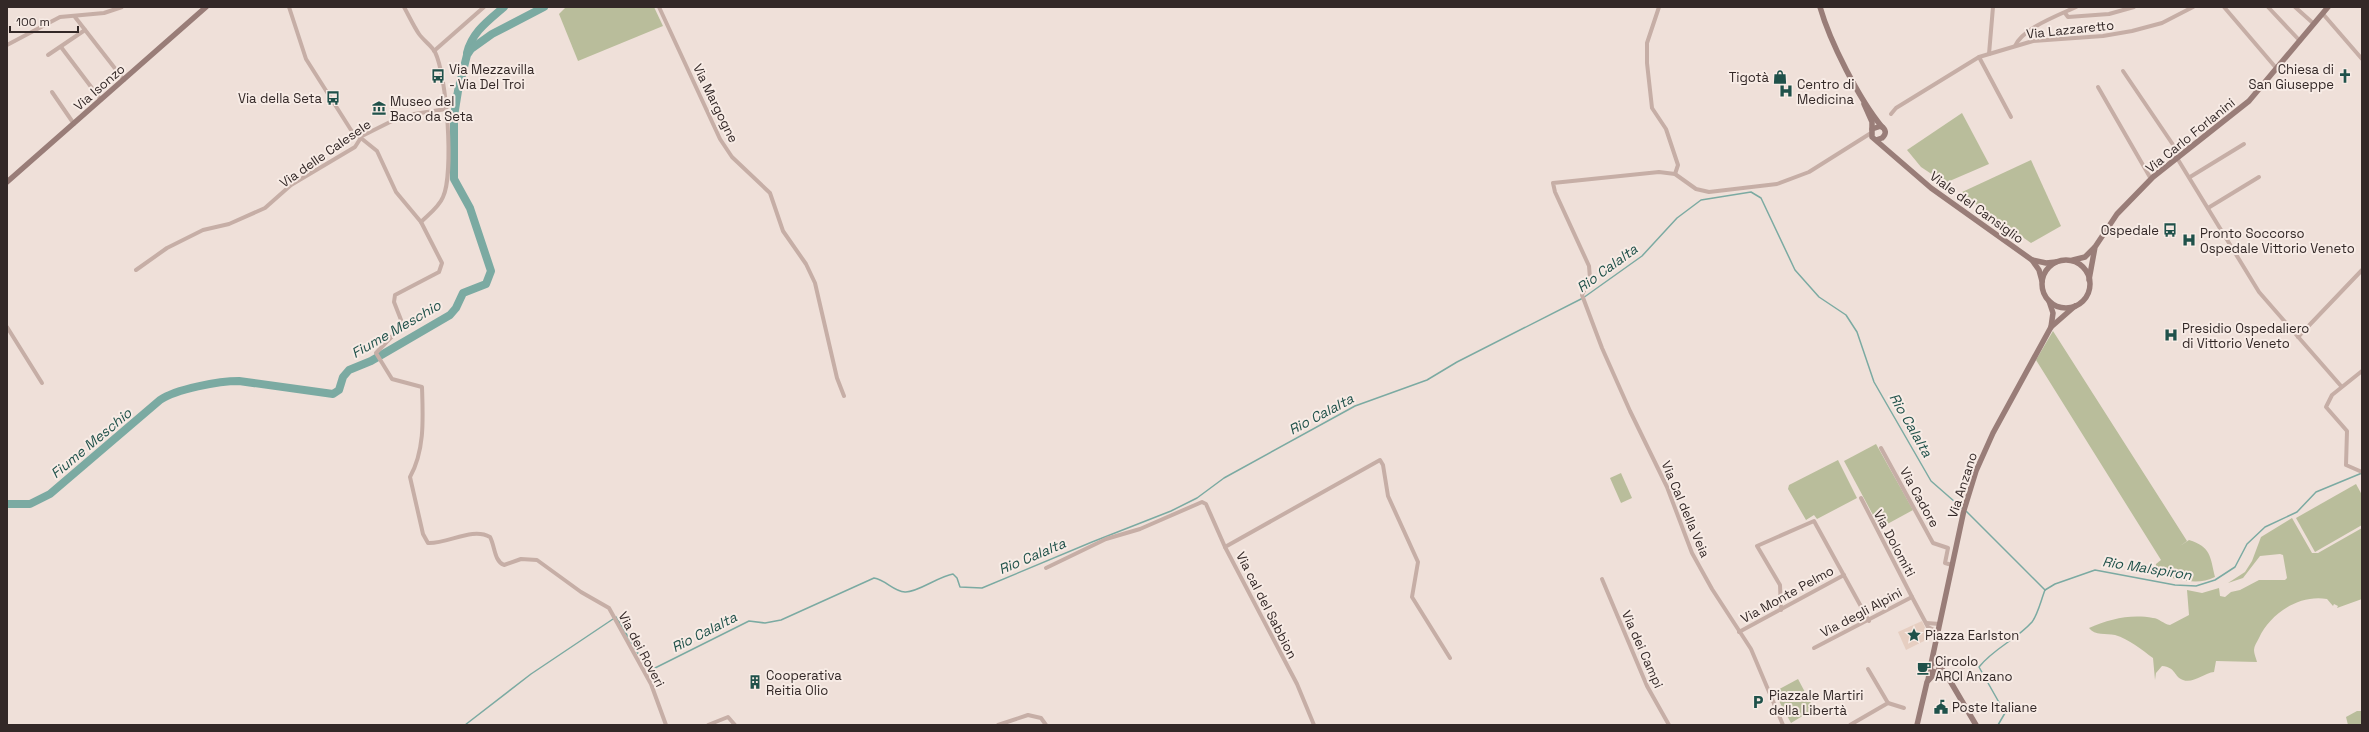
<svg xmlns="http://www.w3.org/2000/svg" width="2369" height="732" font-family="'Space Grotesk',sans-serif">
<rect width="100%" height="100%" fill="#efe0d9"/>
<g fill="#b9bd9b">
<path d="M566,7H654L663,26L578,61L559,14Z"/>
<path d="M1962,113L1989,164L1945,183L1921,167L1907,150Z"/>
<path d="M2031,160L2061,226L2031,243L1960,193Z"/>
<path d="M2053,331L2187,541L2180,546L2189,540C2211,547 2210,556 2215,577C2196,587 2175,578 2155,574L2156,564L2161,560L2036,360Z"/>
<path d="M1876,444L1913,510L1880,528L1844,461Z"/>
<path d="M1838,460L1857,498L1817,519L1814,515L1806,520L1788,489L1789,485Z"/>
<path d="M1621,473L1632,498L1621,503L1610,478Z"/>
<path d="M2356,484L2362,495V525L2315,552L2296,518Z"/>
<path d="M2292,518L2312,553H2318L2362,528V599L2337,608L2338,606L2334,604L2333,606L2327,599C2299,594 2270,614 2259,638C2257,642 2254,646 2254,650C2254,654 2256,658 2257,662L2216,661L2214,672C2204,673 2193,684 2183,680C2174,677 2176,667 2162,666L2156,673L2155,680L2153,658C2142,650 2129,639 2115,635C2106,633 2095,636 2089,628C2110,619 2130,614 2153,618C2159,618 2163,624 2170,625L2189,615L2187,590L2202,593L2219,588L2220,596L2225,597L2231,592L2240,590L2259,580H2285L2287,578L2283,555L2280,554L2260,556L2243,578L2228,583L2245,572L2252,561L2261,537Z"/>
<path d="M1798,679L1814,709L1791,723L1774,692Z"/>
<path d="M2357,711H2362V725H2348L2346,717Z"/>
</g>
<path fill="#e6cec1" d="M1922,621L1930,638L1906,650L1898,632Z"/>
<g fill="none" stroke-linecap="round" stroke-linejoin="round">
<g stroke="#7baaa2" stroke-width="1.5">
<path d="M1966,511L2045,590"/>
<path d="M2045,590L2055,584L2095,570L2175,585L2196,586L2215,580L2235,567L2247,544L2265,527L2297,512L2316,492L2362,473"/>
<path d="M465,725L531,674L616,617L645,665L655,668L749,621L765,623L781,620L874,578C886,580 893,591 905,592C917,593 939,576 953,574L957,578L960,587L982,588L1092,542L1171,511L1197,498L1224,478L1355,406L1427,380L1457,362L1583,298L1642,256L1677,218L1701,200L1751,192L1761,198L1795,270L1819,297L1846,315L1857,332L1874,382L1931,481L1963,509"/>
<path d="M1998,725L2005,713L1979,667C1994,648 2016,640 2032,622C2038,614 2041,600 2045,590"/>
</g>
<g stroke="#7baaa2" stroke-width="8">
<path d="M467,53C472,32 488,21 504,7"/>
<path d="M7,504H30L50,494L160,400C176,389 219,381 239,381L333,394L339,390L343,377L349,370L371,361L450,315L456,308L463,293L486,284L491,271L470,208L454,179V116L458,91L467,55L471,49L492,34L544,7"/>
</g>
<g stroke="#c6aea6" stroke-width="4">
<path d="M289,7L306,59L351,130L377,151L396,192L421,222L442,263L439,272L395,295L394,302L403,325L376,353L392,379L422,387C423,418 425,450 410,477L423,534L428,543C448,544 472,527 490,537C495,546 494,561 504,565L521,559L537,560L581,592L609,608L651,684L666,725"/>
<path d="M404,7C409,16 413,25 419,34C423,40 432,46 435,52C447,76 454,173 443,197C439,207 428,215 421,222"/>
<path d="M659,7L720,139L732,157L770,193L783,231L806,264L815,283L837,378L844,396"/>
<path d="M1659,7L1647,43V63L1652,108L1666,129L1678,165L1675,174"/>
<path d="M2224,7L2277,69"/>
<path d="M2268,7L2300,41"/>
<path d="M2295,7L2314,24"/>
<path d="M2065,13L2068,17L2109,14L2134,7"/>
<path d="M2323,14L2362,59"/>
<path d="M75,17L124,80"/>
<path d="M7,45L60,17L104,13L122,7"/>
<path d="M2015,46C2023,28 2059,15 2076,7"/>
<path d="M61,47L101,100"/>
<path d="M434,51L484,7"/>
<path d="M1989,54L1993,7"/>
<path d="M48,55L85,30"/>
<path d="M1979,57L2011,117"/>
<path d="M2123,71L2180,155"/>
<path d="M2098,87L2151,179"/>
<path d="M52,92L74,124"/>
<path d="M1891,114L1896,108L1979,57L2033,41L2103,36L2132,31L2162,23L2193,7"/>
<path d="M2177,158L2259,292L2341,386"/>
<path d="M2190,177L2244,144"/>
<path d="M2208,208L2259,177"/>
<path d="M136,270L167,248L203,230L229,224L265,208L291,185L355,147L362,136L390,122L408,115L446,109"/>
<path d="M7,327L42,383"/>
<path d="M2298,337L2362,270"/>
<path d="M2362,371L2332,395L2326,407L2347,431L2346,465L2362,472"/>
<path d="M1881,448L1933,543L1948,548L1945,563L1952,565"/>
<path d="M1861,498L1912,597"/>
<path d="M1046,568L1106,539L1140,529L1202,502L1206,504L1225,547"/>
<path d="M1602,579L1647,686L1669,725"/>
<path d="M1781,610L1780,585L1757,546L1814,521L1869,621"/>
<path d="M1926,623L1940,624"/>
<path d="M1739,632L1844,575"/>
<path d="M1814,648L1912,597L1928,627L1938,632"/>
<path d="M1888,703L1904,708"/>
<path d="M708,725L728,717L735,725"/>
<path d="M998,725L1028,715L1041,718L1046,725"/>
<path d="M1314,725L1297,684L1225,547L1380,460L1383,465L1388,496L1418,562L1412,597L1450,658"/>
<path d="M1783,725L1751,649L1712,589L1692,553L1667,487L1630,411L1602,348L1582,295L1590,278L1589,266L1555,192L1553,183L1659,172L1675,174L1696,189L1709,192L1777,184L1809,172L1871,133"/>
<path d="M1850,725L1888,703L1868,669"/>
</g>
<g stroke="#997d78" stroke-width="5.5">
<path d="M1820,7C1830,42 1859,99 1882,127"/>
<path d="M1864,104L1872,122V129"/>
<path d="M1876,140L1882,138C1887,134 1886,129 1881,126L1872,129V137L1931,188L2032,260L2046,263L2056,262"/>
<path d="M7,182L206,7"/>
<path d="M2032,260L2039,270L2042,281"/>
<path d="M2073,260L2085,257L2094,248"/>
<circle cx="2066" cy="284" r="24"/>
<path d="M2089,280L2095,247L2117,214L2153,177L2249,101L2328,7"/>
<path d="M2049,301L2053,313L2051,327"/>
<path d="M1931,664L1964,510L1976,471L1993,433L2051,327L2075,306"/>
<path d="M1940,667L1946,674L1976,725"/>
<path d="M1928,680L1931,664L1936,662L1940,666L1937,673L1930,670"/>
<path d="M1917,725L1927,682L1935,673"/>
</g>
</g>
<defs>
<symbol id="bus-bare" viewBox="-9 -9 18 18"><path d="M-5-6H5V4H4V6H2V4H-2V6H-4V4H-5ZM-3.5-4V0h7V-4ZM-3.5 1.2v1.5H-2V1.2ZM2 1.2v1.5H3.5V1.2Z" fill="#1f514a" stroke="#f7ebe5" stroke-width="2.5" paint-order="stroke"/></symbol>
<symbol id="church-bare" viewBox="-9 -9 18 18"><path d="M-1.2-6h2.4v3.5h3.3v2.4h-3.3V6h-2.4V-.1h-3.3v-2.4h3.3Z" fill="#1f514a" stroke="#f7ebe5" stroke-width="2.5" paint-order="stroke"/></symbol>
<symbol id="shop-bare" viewBox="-9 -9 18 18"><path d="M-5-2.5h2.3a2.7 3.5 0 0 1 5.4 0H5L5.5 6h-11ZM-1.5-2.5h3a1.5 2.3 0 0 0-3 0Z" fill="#1f514a" stroke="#f7ebe5" stroke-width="2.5" paint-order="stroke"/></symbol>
<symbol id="hospital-bare" viewBox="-9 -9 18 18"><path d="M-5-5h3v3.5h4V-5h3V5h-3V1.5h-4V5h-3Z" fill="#1f514a" stroke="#f7ebe5" stroke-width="2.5" paint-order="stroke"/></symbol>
<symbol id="museum-bare" viewBox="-9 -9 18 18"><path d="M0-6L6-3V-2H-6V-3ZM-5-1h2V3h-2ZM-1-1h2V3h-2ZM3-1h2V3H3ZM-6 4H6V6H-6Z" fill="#1f514a" stroke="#f7ebe5" stroke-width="2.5" paint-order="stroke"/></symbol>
<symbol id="sight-bare" viewBox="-9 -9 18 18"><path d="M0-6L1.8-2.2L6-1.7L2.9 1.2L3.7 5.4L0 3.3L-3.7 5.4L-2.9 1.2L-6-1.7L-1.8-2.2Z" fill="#1f514a" stroke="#f7ebe5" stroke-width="2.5" paint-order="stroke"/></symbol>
<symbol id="cafe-bare" viewBox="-9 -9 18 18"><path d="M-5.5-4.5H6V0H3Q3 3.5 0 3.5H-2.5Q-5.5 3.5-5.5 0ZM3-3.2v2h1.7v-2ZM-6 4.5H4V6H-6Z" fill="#1f514a" stroke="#f7ebe5" stroke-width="2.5" paint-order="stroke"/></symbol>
<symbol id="building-bare" viewBox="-9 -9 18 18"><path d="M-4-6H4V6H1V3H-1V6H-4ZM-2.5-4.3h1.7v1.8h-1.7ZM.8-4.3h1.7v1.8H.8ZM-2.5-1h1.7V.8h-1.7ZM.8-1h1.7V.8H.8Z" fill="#1f514a" stroke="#f7ebe5" stroke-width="2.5" paint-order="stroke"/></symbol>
<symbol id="parking-bare" viewBox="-9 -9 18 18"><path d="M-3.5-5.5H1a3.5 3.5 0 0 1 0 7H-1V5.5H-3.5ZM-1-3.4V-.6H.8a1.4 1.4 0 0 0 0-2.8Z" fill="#1f514a" stroke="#f7ebe5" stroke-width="2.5" paint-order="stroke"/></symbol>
<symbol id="civic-bare" viewBox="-9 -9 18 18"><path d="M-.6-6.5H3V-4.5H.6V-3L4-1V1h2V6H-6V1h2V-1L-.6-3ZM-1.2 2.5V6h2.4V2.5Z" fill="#1f514a" stroke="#f7ebe5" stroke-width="2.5" paint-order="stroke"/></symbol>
</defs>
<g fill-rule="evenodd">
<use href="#bus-bare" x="428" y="66" width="20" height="20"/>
<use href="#church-bare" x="2335" y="66" width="20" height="20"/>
<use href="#shop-bare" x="1770" y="67" width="20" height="20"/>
<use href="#hospital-bare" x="1776" y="81" width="20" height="20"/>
<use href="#bus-bare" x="323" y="88" width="20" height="20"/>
<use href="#museum-bare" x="369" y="98" width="20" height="20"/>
<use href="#bus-bare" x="2160" y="220" width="20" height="20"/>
<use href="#hospital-bare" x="2179" y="230" width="20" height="20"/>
<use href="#hospital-bare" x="2161" y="325" width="20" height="20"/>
<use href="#sight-bare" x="1904" y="625" width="20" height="20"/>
<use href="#cafe-bare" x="1914" y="658" width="20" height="20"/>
<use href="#building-bare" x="745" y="672" width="20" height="20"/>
<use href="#parking-bare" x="1748" y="692" width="20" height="20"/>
<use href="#civic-bare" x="1931" y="697" width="20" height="20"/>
</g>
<g text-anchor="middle" stroke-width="4" stroke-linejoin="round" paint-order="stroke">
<g font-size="13" fill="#332827" stroke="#f7ebe5">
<text transform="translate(2070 29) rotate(-6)" y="5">Via Lazzaretto</text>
<text transform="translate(99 87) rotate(-41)" y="5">Via Isonzo</text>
<text transform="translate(716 103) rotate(64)" y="5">Via Margogne</text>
<text transform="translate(2190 135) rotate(-39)" y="5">Via Carlo Forlanini</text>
<text transform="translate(325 153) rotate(-35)" y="5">Via delle Calesele</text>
<text transform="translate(1977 207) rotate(36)" y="5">Viale del Cansiglio</text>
<text transform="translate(1962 485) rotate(-72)" y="5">Via Anzano</text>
<text transform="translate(1920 497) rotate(61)" y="5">Via Cadore</text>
<text transform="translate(1686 509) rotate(67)" y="5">Via Cal della Veia</text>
<text transform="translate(1895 543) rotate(62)" y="5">Via Dolomiti</text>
<text transform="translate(1787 594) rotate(-29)" y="5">Via Monte Pelmo</text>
<text transform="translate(1267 605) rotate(63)" y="5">Via cal del Sabbion</text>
<text transform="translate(1861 612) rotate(-28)" y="5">Via degli Alpini</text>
<text transform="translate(642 649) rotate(62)" y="5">Via dei Roveri</text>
<text transform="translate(1643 649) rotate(66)" y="5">Via dei Campi</text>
</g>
<g font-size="13" fill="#332827" stroke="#f7ebe5" text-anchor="start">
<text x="449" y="74">Via Mezzavilla<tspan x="449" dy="15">- Via Del Troi</tspan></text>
<text x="2334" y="74" text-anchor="end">Chiesa di<tspan x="2334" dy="15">San Giuseppe</tspan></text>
<text x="1769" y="82" text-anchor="end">Tigotà</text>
<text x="1797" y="89">Centro di<tspan x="1797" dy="15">Medicina</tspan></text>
<text x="322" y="103" text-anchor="end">Via della Seta</text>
<text x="390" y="106">Museo del<tspan x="390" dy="15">Baco da Seta</tspan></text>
<text x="2159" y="235" text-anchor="end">Ospedale</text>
<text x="2200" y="238">Pronto Soccorso<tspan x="2200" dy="15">Ospedale Vittorio Veneto</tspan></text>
<text x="2182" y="333">Presidio Ospedaliero<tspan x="2182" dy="15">di Vittorio Veneto</tspan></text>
<text x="1925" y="640">Piazza Earlston</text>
<text x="1935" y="666">Circolo<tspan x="1935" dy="15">ARCI Anzano</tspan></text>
<text x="766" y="680">Cooperativa<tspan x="766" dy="15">Reitia Olio</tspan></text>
<text x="1769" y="700">Piazzale Martiri<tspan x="1769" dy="15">della Libertà</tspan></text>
<text x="1952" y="712">Poste Italiane</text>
</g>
<g font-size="14" font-style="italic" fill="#1f514a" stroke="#f7ebe5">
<text transform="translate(1607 268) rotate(-36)" y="5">Rio Calalta</text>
<text transform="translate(396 329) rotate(-30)" y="5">Fiume Meschio</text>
<text transform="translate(1321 414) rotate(-28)" y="5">Rio Calalta</text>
<text transform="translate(1911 425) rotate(60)" y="5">Rio Calalta</text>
<text transform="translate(91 443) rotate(-40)" y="5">Fiume Meschio</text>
<text transform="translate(1032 556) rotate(-23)" y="5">Rio Calalta</text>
<text transform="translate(2147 568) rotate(9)" y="5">Rio Malspiron</text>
<text transform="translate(704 632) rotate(-27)" y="5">Rio Calalta</text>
</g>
</g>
<rect width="2369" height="732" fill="none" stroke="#332827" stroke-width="16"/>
<path d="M10 26v6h68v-6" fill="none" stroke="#332827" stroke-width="2"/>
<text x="16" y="26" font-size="12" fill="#332827" stroke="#f7ebe5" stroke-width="3" paint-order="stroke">100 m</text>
</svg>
